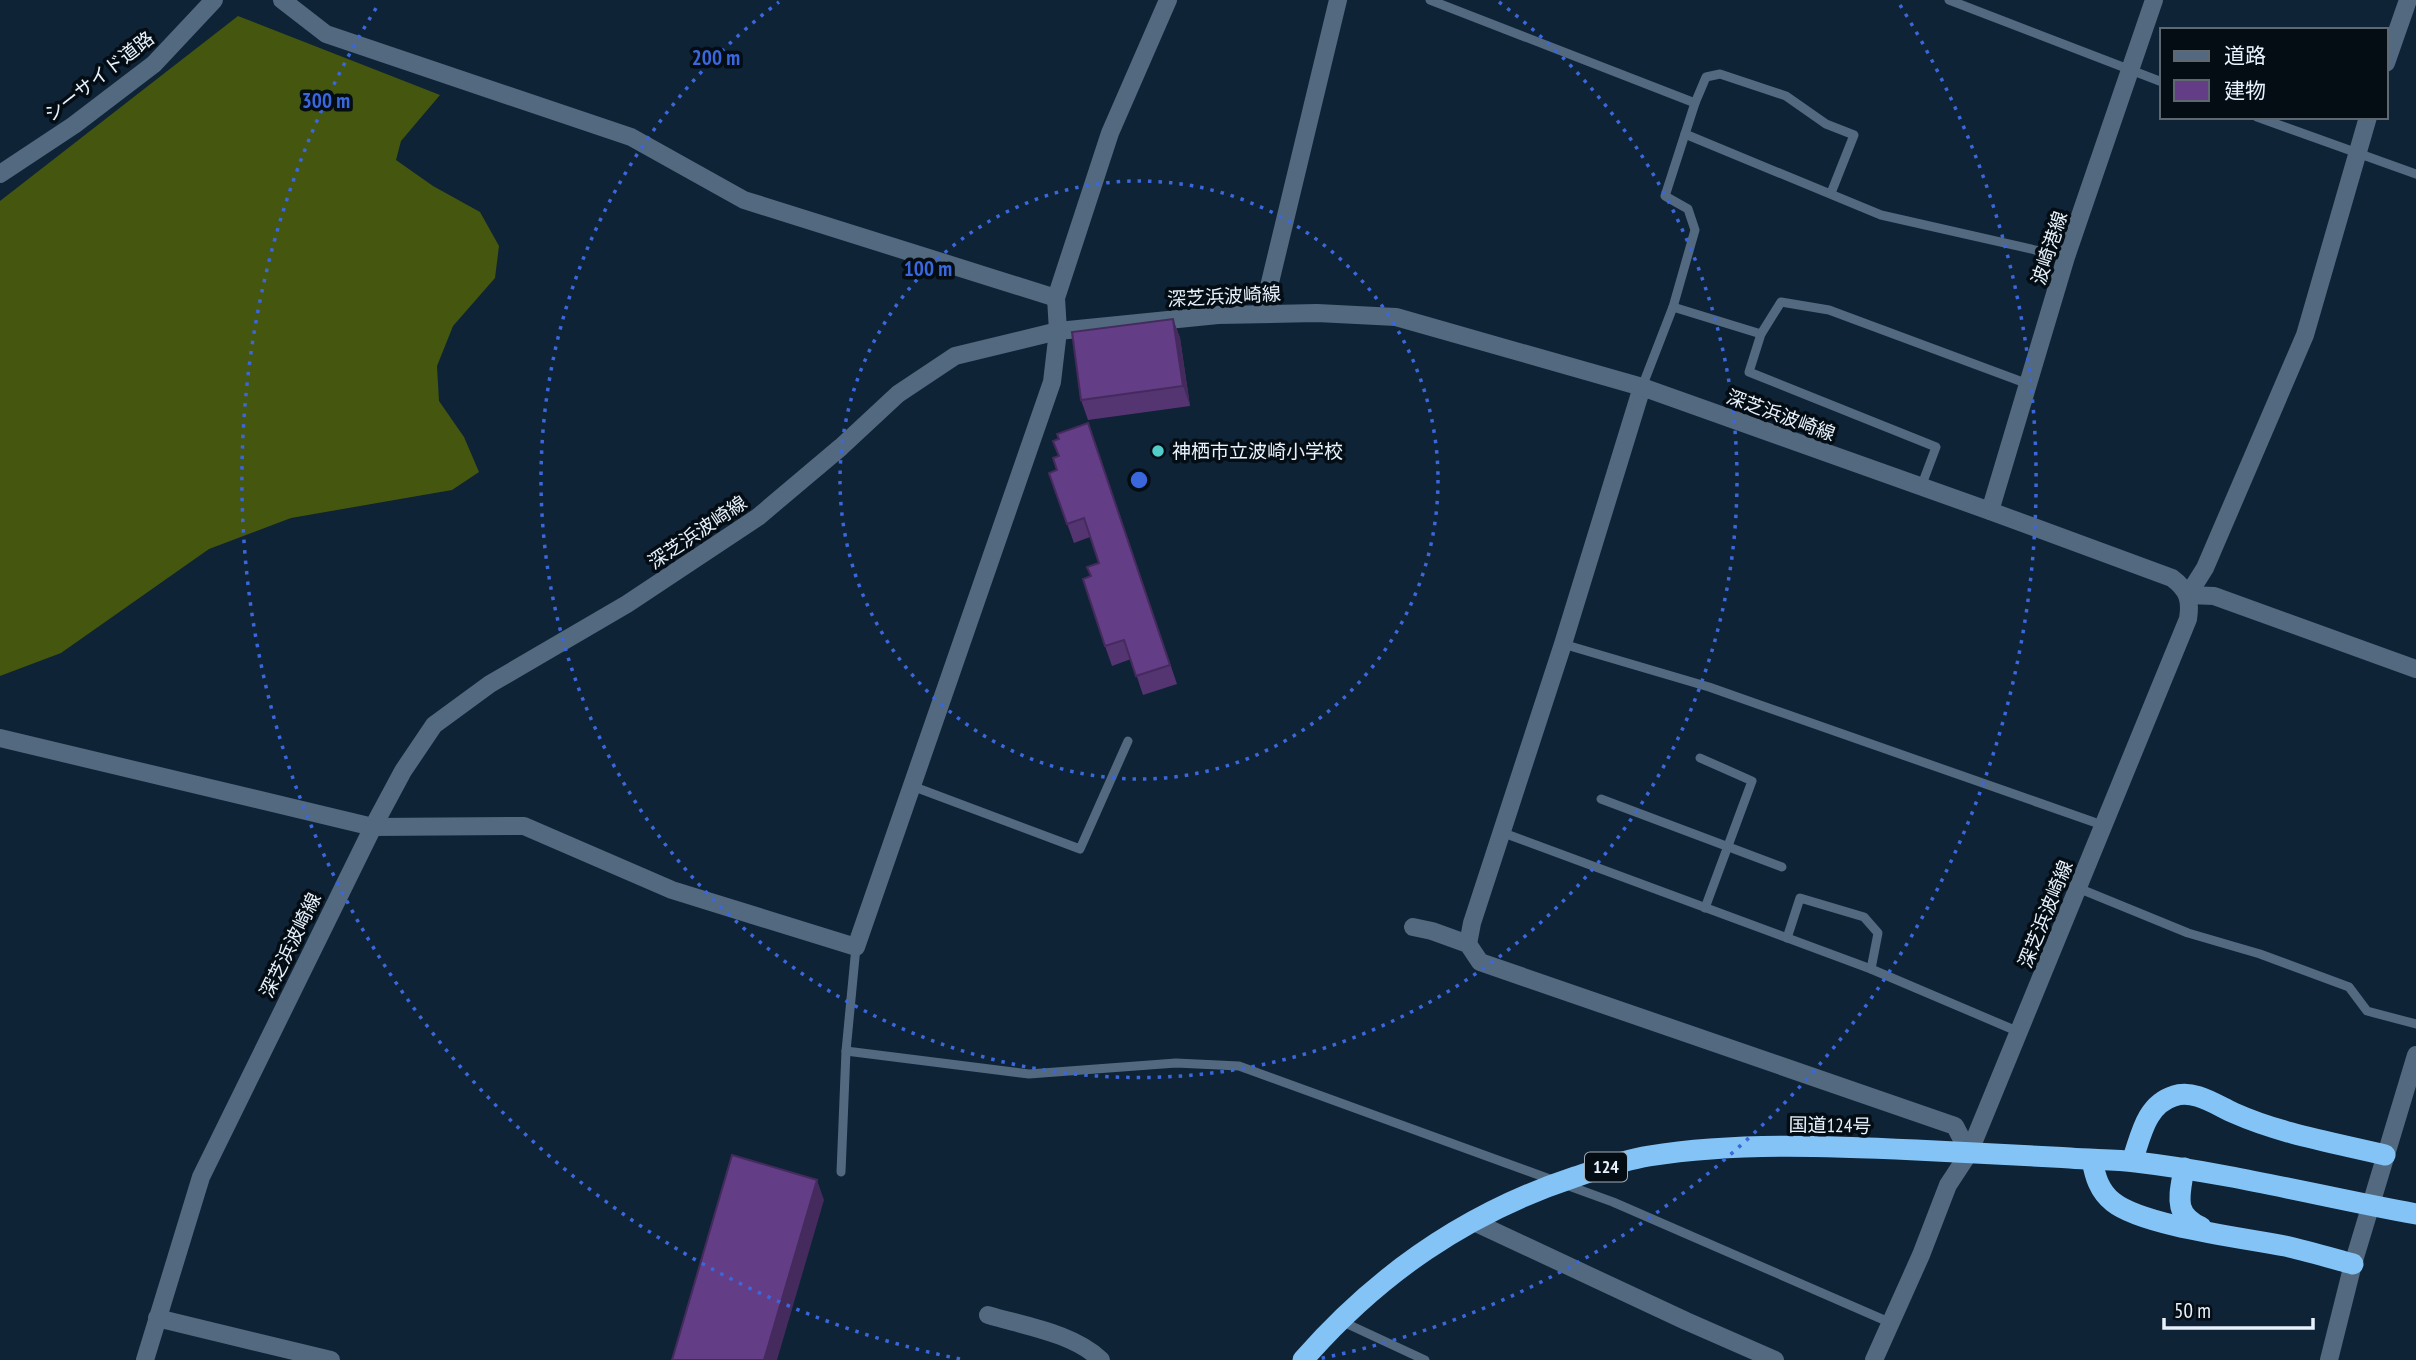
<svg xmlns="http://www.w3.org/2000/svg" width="2416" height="1360" font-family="'PT Sans Narrow','Noto Sans JP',sans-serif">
<rect width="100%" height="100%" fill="#0e2336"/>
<path fill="#45560f" d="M238,16L440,95L401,141L396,160L433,186L480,212L499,246L495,278L453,326L437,366L439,401L464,437L479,472L452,490L291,518L209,549L61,653L0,676V201Z"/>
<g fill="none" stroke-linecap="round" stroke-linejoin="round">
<g stroke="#52697f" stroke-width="9">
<path d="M1430,0L1695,103"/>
<path d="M1949,0L2162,82"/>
<path d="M2257,117L2416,174"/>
<path d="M1685,134L1881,215L2066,257"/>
<path d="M1673,307L1761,334"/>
<path d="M1642,387L1673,307L1695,230L1688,209L1665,196L1695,103L1706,77L1720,74L1786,96L1826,124L1854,135L1831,193"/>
<path d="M1921,487L1936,447L1749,372L1761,334L1781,302L1829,310L2028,384"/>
<path d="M1563,644L1709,687L2105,826"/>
<path d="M1700,758L1752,781L1705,908"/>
<path d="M912,786L1080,849L1128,741"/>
<path d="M1601,799L1782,867"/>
<path d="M1501,832L1871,969L2019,1032"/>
<path d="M2078,888L2188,933L2260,954L2349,987L2367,1011L2416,1024"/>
<path d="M1787,938L1800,898L1864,917L1878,933L1871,969"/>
<path d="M846,1051L1029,1074L1176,1063L1239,1066L1613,1202L1891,1323"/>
<path d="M841,1172L846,1051L856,947"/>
<path d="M1341,1321L1425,1360"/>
</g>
<g stroke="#52697f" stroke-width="18">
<path d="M2386,63L2408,0"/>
<path d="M1265,314L1266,299L1338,0"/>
<path d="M2188,595L2205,568L2305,335L2368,117"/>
<path d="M2188,595L2214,596L2416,669"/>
<path d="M0,738L373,827L524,826L672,890L856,947L1052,382L1058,331L1056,298L1110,133L1168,0"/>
<path d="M1413,927L1432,931L1468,944L1480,962L1955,1126L1969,1153L1948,1185L1921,1255L1874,1360"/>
<path d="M1468,944L1472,923L1563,644L1642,387"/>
<path d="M1472,1221L1686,1321L1775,1360"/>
<path d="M157,1318L331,1360"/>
</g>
<g stroke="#52697f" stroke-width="18">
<path d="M282,0L326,34L631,137L744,200L1056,298"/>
<path d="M0,174L74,125L154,64L214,0"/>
<path d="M1990,511L2066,257L2154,0"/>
<path d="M988,1315C1024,1326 1073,1333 1101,1360"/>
<path d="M145,1360L201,1177L373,827L403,771L434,725L490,684L627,604L758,517L841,447L898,394L955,356L1058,331L1218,315L1317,313L1396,317L1642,387L1990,511L2172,578C2188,590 2191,600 2188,619L1969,1153"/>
<path d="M2329,1360L2353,1264L2416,1055"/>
</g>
<g stroke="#84c3f6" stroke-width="21">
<path d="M2092,1160C2095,1176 2099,1191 2113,1202C2143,1226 2244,1238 2285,1246C2308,1251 2331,1258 2353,1264"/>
<path d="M2132,1161C2141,1137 2145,1105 2174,1096C2194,1089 2216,1105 2234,1113C2281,1134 2335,1143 2385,1155"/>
<path d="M2184,1168C2180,1195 2172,1214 2201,1227"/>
<path d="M1303,1360C1378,1274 1466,1213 1575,1177C1599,1169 1624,1160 1649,1156C1737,1142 1828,1146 1916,1150C1968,1153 2019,1155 2070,1158C2092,1160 2114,1159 2136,1162C2230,1173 2323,1197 2416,1214"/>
</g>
</g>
<g fill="#553472">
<path d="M1173,319L1180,338L1190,406L1088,420L1081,400Z"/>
<path d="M1095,442L1177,684L1143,695L1131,659L1112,666L1105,646L1091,576L1099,563L1090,537L1074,543L1049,473L1057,470Z"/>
</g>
<g fill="#452b5d">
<path d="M1173,319L1180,338L1190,406L1183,386Z"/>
<path d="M817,1180L824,1200L777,1360H764Z"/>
</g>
<g fill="#633d85" stroke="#452b5d" stroke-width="2">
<path d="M1173,319L1183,386L1081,400L1072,332Z"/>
<path d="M1088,423L1170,665L1136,676L1124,640L1105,646L1083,579L1091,576L1087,567L1099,563L1084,518L1067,524L1049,473L1057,470L1053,458L1059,456L1053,441L1059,439L1057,434Z"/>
<path d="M732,1155L817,1180L764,1360H672Z"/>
</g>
<g fill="none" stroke="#3b67dd" stroke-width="3.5" stroke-dasharray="3.5 7">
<circle cx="1139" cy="480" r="299"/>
<path d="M1499 2A598 598 0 1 1 779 2"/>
<path d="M960 1359A897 897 0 0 1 378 5M1900 5A897 897 0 0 1 1318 1359"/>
</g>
<circle fill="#53cdc9" stroke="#040c14" stroke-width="2.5" cx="1158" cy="451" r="7"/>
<g text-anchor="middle" stroke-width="7" stroke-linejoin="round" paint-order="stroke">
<rect fill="#040c14" stroke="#a4adb6" stroke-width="2" x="1585" y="1152.5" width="42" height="29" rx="5"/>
<g font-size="18" font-weight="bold" fill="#e8f2fc">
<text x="1606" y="1173">124</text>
</g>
<g font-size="19" fill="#e8f2fc" stroke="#040c14">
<text transform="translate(99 76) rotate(-38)" y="7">シーサイド道路</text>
<text transform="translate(2049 248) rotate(-72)" y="7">波崎港線</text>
<text transform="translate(1224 296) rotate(-3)" y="7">深芝浜波崎線</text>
<text transform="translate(1781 415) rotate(20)" y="7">深芝浜波崎線</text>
<text transform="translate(697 532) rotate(-34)" y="7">深芝浜波崎線</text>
<text transform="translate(2045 914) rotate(-68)" y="7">深芝浜波崎線</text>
<text transform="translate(290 945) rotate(-64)" y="7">深芝浜波崎線</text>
<text transform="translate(1830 1125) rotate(1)" y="7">国道124号</text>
</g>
<g font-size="19" fill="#e8f2fc" stroke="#040c14" text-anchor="start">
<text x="1172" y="458">神栖市立波崎小学校</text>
</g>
</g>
<circle cx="1139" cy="480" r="10" fill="#3b67dd" stroke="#040c14" stroke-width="3.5"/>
<g font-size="21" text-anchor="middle" font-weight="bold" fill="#3b67dd" stroke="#040c14" stroke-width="7" stroke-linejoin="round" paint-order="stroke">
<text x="716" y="65">200 m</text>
<text x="326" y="108">300 m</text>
<text x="928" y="276">100 m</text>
</g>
<rect x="2160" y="28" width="228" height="91" fill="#040c14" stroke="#5f6871" stroke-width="2"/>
<rect x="2174" y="51" width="35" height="10" fill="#52697f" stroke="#5f6871" stroke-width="2"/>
<text x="2224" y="63" font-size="21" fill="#e8f2fc">道路</text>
<rect x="2174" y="80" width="35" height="21" fill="#633d85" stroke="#5f6871" stroke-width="2"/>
<text x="2224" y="98" font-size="21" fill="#e8f2fc">建物</text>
<path d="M2164 1318v10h149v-10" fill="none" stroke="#e8f2fc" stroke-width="3.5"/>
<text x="2174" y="1318" font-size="21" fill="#e8f2fc" stroke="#040c14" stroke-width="5" paint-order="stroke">50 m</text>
</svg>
